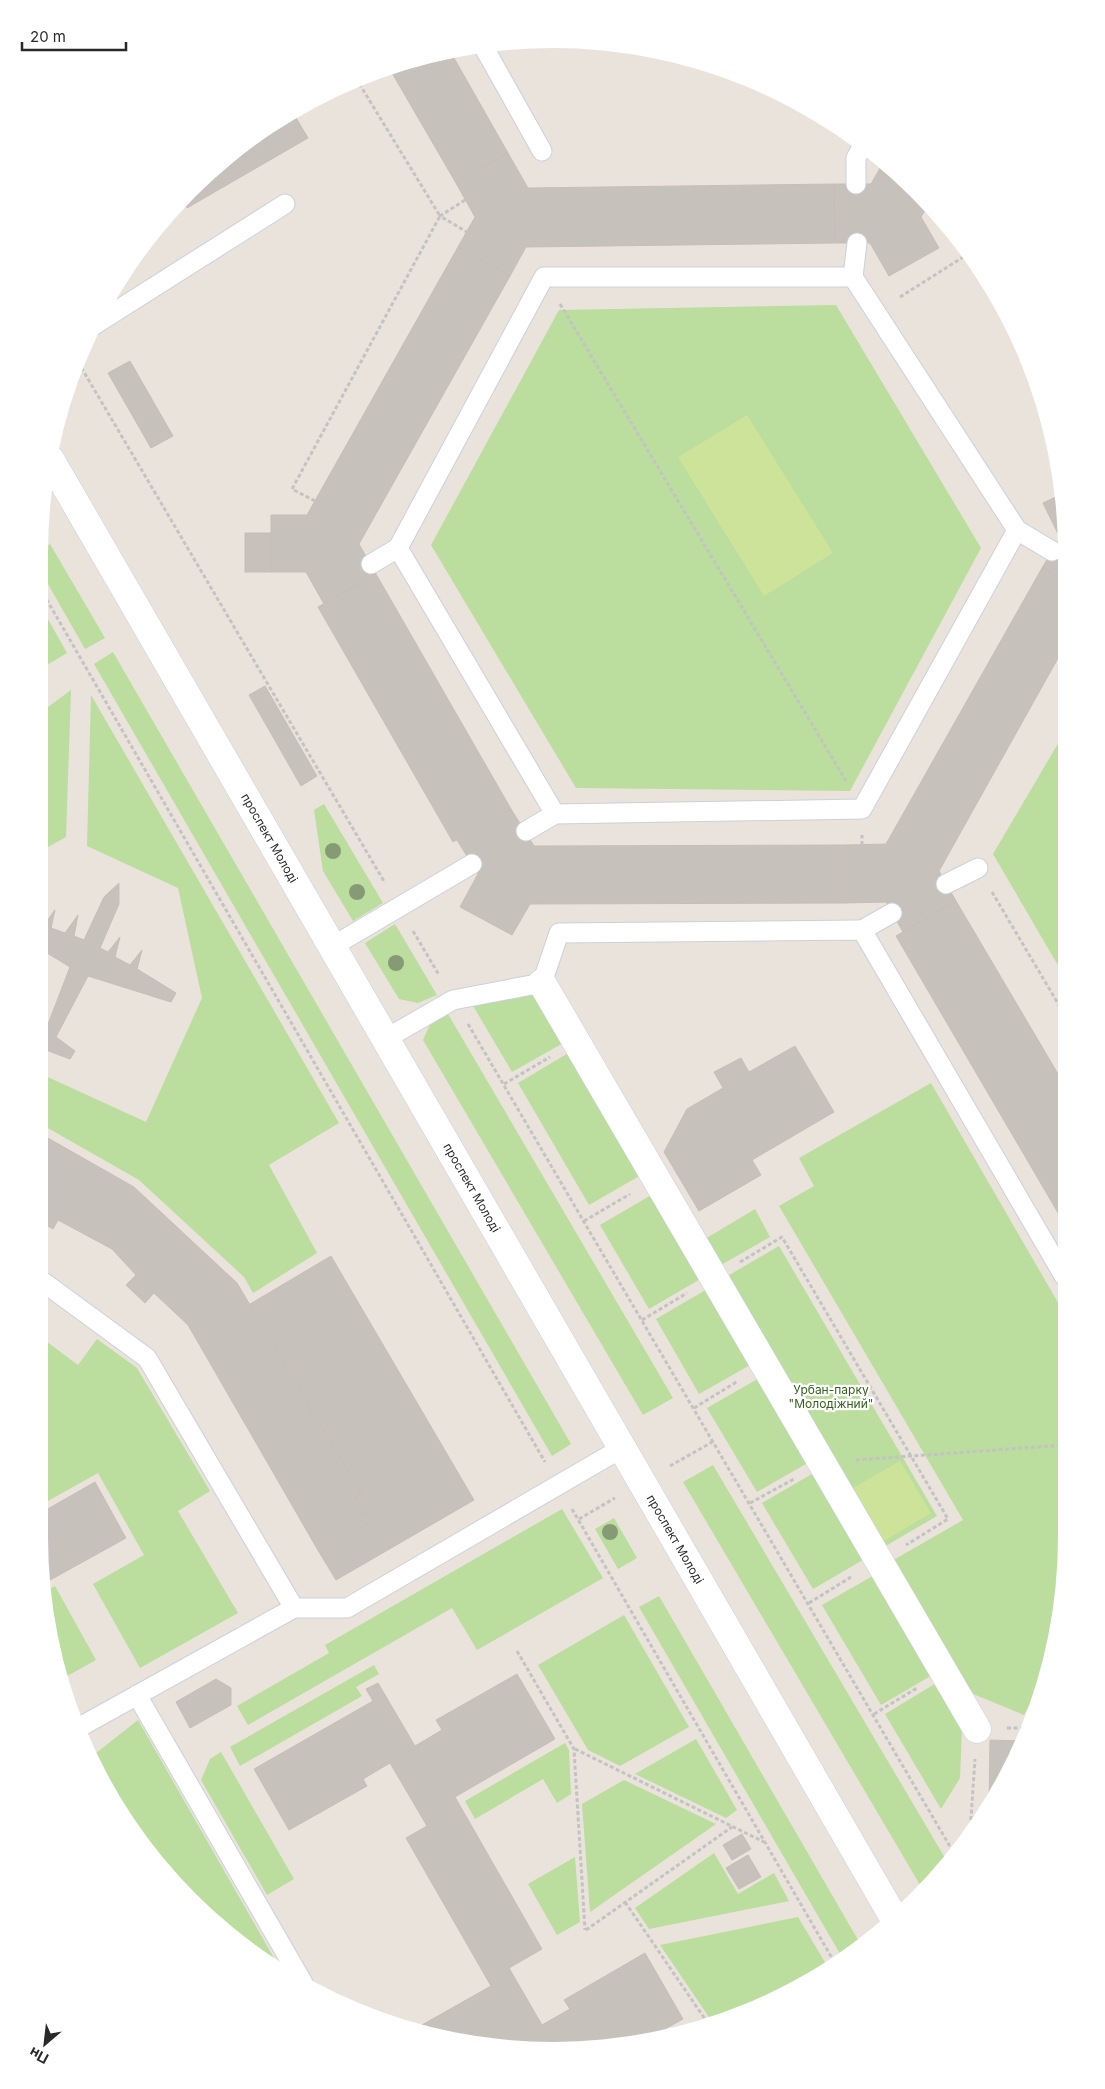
<svg xmlns="http://www.w3.org/2000/svg" width="1105" height="2089" font-family="Inter,sans-serif">
<rect width="100%" height="100%" fill="#eae3dc"/>
<g fill="#bbdd9d">
<path d="M836,305L981,548L850,791L576,788L431,545L559,310Z"/>
<path d="M50,544L105,638L85,649L40,570V550Z"/>
<path d="M40,605L67,653L40,669Z"/>
<path d="M113,652L571,1444L552,1456L94,664Z"/>
<path d="M71,690L66,837L39,852L40,713Z"/>
<path d="M91,695L339,1123L269,1165L317,1253L253,1293L244,1277L139,1180L39,1123V1073L146,1122L202,998L178,888L87,846Z"/>
<path d="M1063,735V974L993,854Z"/>
<path d="M324,804L383,903L353,921L323,871L314,810Z"/>
<path d="M395,924L437,995L418,1003L399,999L365,943Z"/>
<path d="M535,994L565,1042L512,1072L472,1004Z"/>
<path d="M448,1014L673,1398L643,1415L423,1040L431,1022Z"/>
<path d="M570,1052L641,1175L589,1205L518,1083Z"/>
<path d="M931,1083L1064,1313L1065,1570L1049,1670L1024,1715L966,1691L890,1562L963,1520L779,1206L814,1186L799,1158Z"/>
<path d="M653,1194L702,1278L649,1309L600,1225Z"/>
<path d="M755,1209L770,1237L721,1265L705,1239Z"/>
<path d="M779,1246L937,1516L882,1548L724,1278Z"/>
<path d="M709,1288L752,1364L699,1394L656,1319Z"/>
<path d="M39,1336L78,1365L97,1339L137,1368L210,1491L178,1511L238,1613L140,1668L93,1584L144,1555L98,1473L39,1506Z"/>
<path d="M761,1377L811,1461L757,1492L707,1408Z"/>
<path d="M713,1465L948,1863L923,1890L683,1482Z"/>
<path d="M817,1471L868,1557L813,1589L762,1503Z"/>
<path d="M562,1509L603,1578L477,1650L452,1608L248,1725L237,1706L329,1653L325,1645Z"/>
<path d="M614,1518L637,1558L618,1569L595,1529Z"/>
<path d="M876,1574L934,1674L881,1705L822,1605Z"/>
<path d="M55,1586L96,1660L60,1680L49,1636L44,1591Z"/>
<path d="M659,1596L861,1945L843,1959L639,1607Z"/>
<path d="M624,1615L689,1727L620,1766L588,1750L538,1665Z"/>
<path d="M374,1665L379,1674L356,1687L362,1696L240,1766L230,1747Z"/>
<path d="M938,1682L962,1728L960,1778L941,1809L885,1714Z"/>
<path d="M138,1720L282,1972C215,1936 148,1860 108,1795C101,1783 97,1769 91,1757Z"/>
<path d="M696,1739L737,1810L726,1818L635,1774Z"/>
<path d="M565,1743L569,1750L571,1794L557,1803L543,1779L475,1819L465,1801Z"/>
<path d="M221,1752L294,1879L267,1895L201,1780L210,1759Z"/>
<path d="M624,1780L716,1824L590,1912L582,1804Z"/>
<path d="M714,1853L738,1894L774,1873L789,1901L649,1929L635,1908Z"/>
<path d="M575,1857L580,1922L557,1935L528,1884Z"/>
<path d="M798,1917L829,1969L749,2011L713,2023L660,1945Z"/>
</g>
<g fill="#cde39a">
<path d="M747,415L833,553L764,596L678,457Z"/>
<path d="M900,1461L931,1513L884,1541L853,1488Z"/>
</g>
<g fill="#c6c1bb" stroke="#c6beb6">
<path d="M450,51L508,153L456,183L388,66Z"/>
<path d="M292,111L308,138L187,208L183,199L214,166Z"/>
<path d="M508,153L528,188L834,184L835,243L526,247L510,276L458,247L475,217L456,183Z"/>
<path d="M884,161L891,166L927,207L921,217L939,248L889,276L870,243H835L834,184H871Z"/>
<path d="M458,247L510,276L359,544L376,574L324,604L306,572H271V515H307Z"/>
<path d="M130,361L173,436L151,448L108,373Z"/>
<path d="M1062,494V579L1042,568L1060,538L1043,503Z"/>
<rect x="245" y="533" width="26" height="39"/>
<path d="M1042,568L1062,579V651L939,871L956,901L903,932L886,902L846,903V845L886,844Z"/>
<path d="M376,574L511,809L453,842L318,607Z"/>
<path d="M265,686L317,776L301,786L249,695Z"/>
<path d="M511,809L534,846L846,845V903L530,904L512,935L460,907L478,874L457,840Z"/>
<path d="M119,883V904L100,948L108,952L120,937L115,957L130,965L142,950L137,969L176,993L171,1002L88,976L56,1037L75,1051L70,1059L46,1050L41,1054L39,1030L45,1032L70,967L39,948V924L44,925L55,910L51,928L65,933L78,915L74,936L84,940L104,897Z"/>
<path d="M956,901L1064,1084V1223L896,936Z"/>
<path d="M795,1046L834,1112L752,1160L761,1175L699,1211L664,1152L687,1109L723,1088L714,1072L741,1058L749,1072Z"/>
<path d="M39,1133L134,1187L237,1283L361,1493L355,1497L370,1522L319,1552L188,1325L154,1293L145,1303L126,1285L136,1275L112,1249L58,1220L53,1229L39,1221Z"/>
<path d="M331,1256L474,1500L336,1580L319,1552L370,1522L355,1497L361,1493L250,1304Z"/>
<path d="M95,1482L126,1538L43,1584L39,1514Z"/>
<path d="M517,1674L555,1739L455,1797L542,1949L509,1968L542,2025L570,2009L564,2000L645,1953L683,2019L647,2039L586,2049H522L518,2043L509,2048L413,2030L491,1986L406,1838L427,1826L390,1763L363,1779L367,1786L289,1830L254,1769L373,1701L366,1689L378,1683L415,1746L442,1730L436,1720Z"/>
<path d="M216,1679L231,1688V1705L190,1728L176,1702Z"/>
<path d="M990,1740L1022,1741L1013,1764L989,1803Z"/>
<path d="M742,1834L751,1849L732,1860L723,1845Z"/>
<path d="M748,1855L761,1877L739,1889L726,1868Z"/>
</g>
<g fill="none" stroke-linecap="round" stroke-linejoin="round">
<defs>
<g id="service">
<path d="M482,44L542,151"/>
<path d="M856,184V158L862,147"/>
<path d="M853,277L857,243"/>
<path d="M91,327L285,204"/>
<path d="M1017,530L1052,551"/>
<path d="M371,564L398,548"/>
<path d="M526,831L555,814L862,809L1017,530L853,277H544L398,548L555,814"/>
<path d="M946,884L978,868"/>
<path d="M862,930L892,913"/>
<path d="M333,946L472,864"/>
<path d="M387,1038L453,1000L542,983L559,933L862,930L1064,1276"/>
<path d="M39,1279L147,1358L294,1608"/>
<path d="M137,1695L303,1983"/>
<path d="M78,1728L294,1608H347L622,1448"/>
</g>
<path id="pedestrian" d="M542,983L977,1729"/>
<g id="tertiary">
<path id="s1" d="M50,459L894,1918"/>
</g>
</defs>
<use href="#service" stroke="#cbd0da" stroke-width="21"/>
<use href="#pedestrian" stroke="#cbd0da" stroke-width="29"/>
<use href="#tertiary" stroke="#cbd0da" stroke-width="29"/>
<g stroke="#c3c3c3" stroke-width="3" stroke-dasharray="4 2.5" stroke-linecap="butt">
<path d="M465,200L440,216L467,232"/>
<path d="M900,297L968,254"/>
<path d="M560,304L846,781"/>
<path d="M78,362L385,883"/>
<path d="M315,501L292,489L440,216L357,80"/>
<path d="M40,588L545,1462"/>
<path d="M862,845V835"/>
<path d="M992,892L1063,1012"/>
<path d="M413,931L439,975"/>
<path d="M468,1024L955,1855"/>
<path d="M504,1084L550,1057"/>
<path d="M584,1221L630,1194"/>
<path d="M740,1262L782,1237L948,1519L906,1545"/>
<path d="M642,1320L687,1293"/>
<path d="M694,1408L738,1381"/>
<path d="M856,1460L1065,1445"/>
<path d="M670,1466L714,1441"/>
<path d="M750,1503L794,1479"/>
<path d="M572,1509L836,1965"/>
<path d="M579,1519L615,1498"/>
<path d="M809,1603L851,1577"/>
<path d="M517,1651L574,1749L585,1930"/>
<path d="M874,1714L917,1688"/>
<path d="M1007,1728H1027"/>
<path d="M575,1749L764,1842"/>
<path d="M970,1833L975,1759"/>
<path d="M625,1902L709,2025"/>
<path d="M586,1930L732,1827"/>
</g>
<use href="#service" stroke="#fff" stroke-width="19"/>
<use href="#pedestrian" stroke="#fff" stroke-width="28"/>
<use href="#tertiary" stroke="#fff" stroke-width="28"/>
</g>
<g fill="#869b75">
<circle cx="333" cy="851" r="8"/>
<circle cx="357" cy="892" r="8"/>
<circle cx="396" cy="963" r="8"/>
<circle cx="610" cy="1532" r="8"/>
</g>
<g text-anchor="middle" stroke-width="4.5" stroke-linejoin="round" paint-order="stroke">
<g font-size="12" fill="#292929" stroke="#fff">
<text dy="4" stroke="none"><textPath href="#s1" startOffset="438">проспект Молоді</textPath></text>
<text dy="4" stroke="none"><textPath href="#s1" startOffset="842">проспект Молоді</textPath></text>
<text dy="4" stroke="none"><textPath href="#s1" startOffset="1248">проспект Молоді</textPath></text>
</g>
<g font-size="12" fill="#356020" stroke="#fff">
<text x="831" y="1394">Урбан-парку<tspan x="831" dy="14">"Молодіжний"</tspan></text>
</g>
</g>
<path d="M0 0H1105V2089H0ZM553 48H553A505 505 0 0 1 1058 553V1537A505 505 0 0 1 553 2042H553A505 505 0 0 1 48 1537V553A505 505 0 0 1 553 48Z" fill="#fff" fill-rule="evenodd"/>
<g transform="translate(45 2044) rotate(208)" stroke="#ffffff" stroke-width="4" paint-order="stroke">
<path d="M0-4L9 19L0 12L-9 19Z" fill="#292929"/>
<text y="-8" font-size="14" font-weight="bold" text-anchor="middle" fill="#292929">Пн</text>
</g>
<path d="M22 42v8h104v-8" fill="none" stroke="#292929" stroke-width="2.5"/>
<text x="30" y="42" font-size="15" fill="#292929" stroke="#ffffff" stroke-width="4" paint-order="stroke">20 m</text>
</svg>
